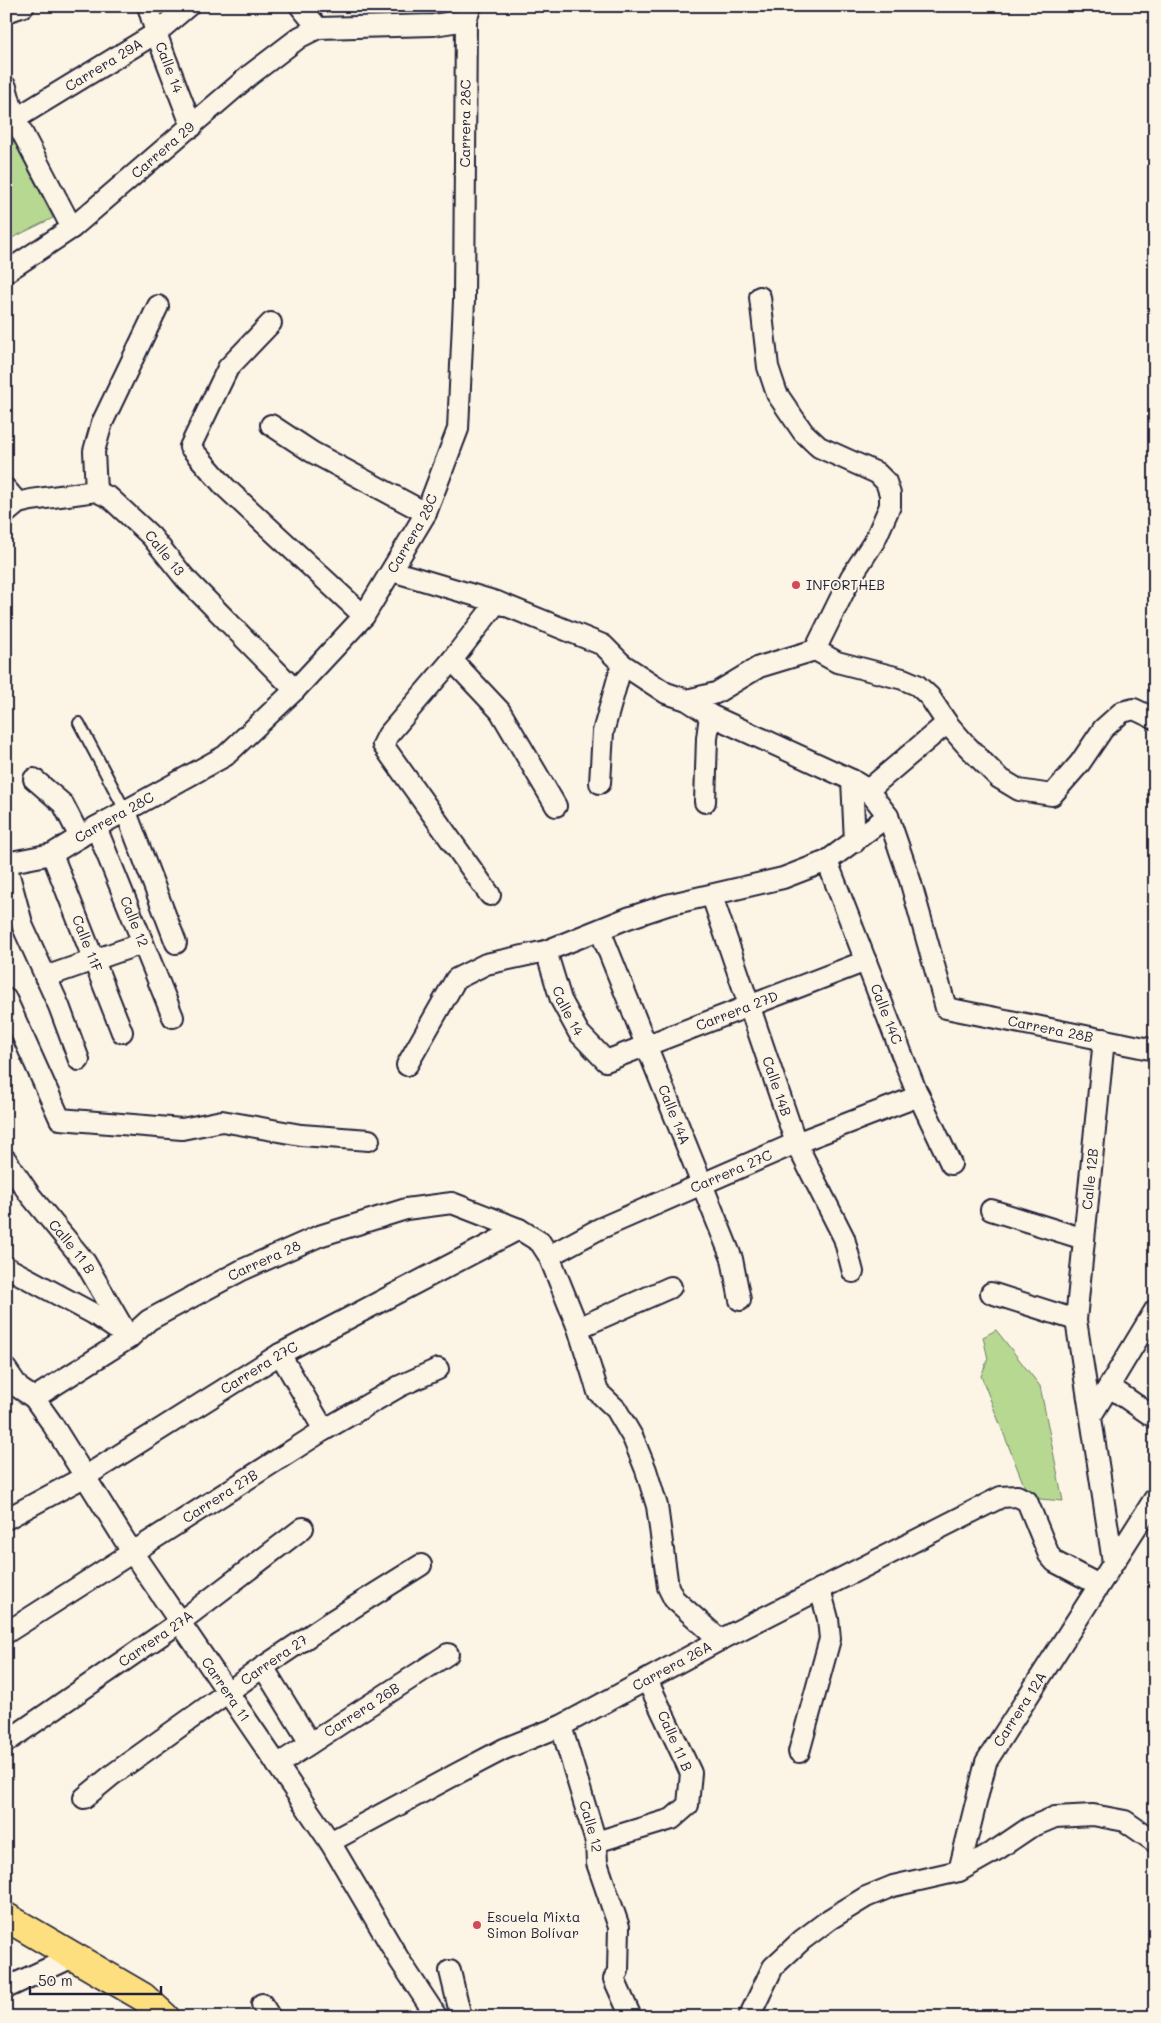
<svg xmlns="http://www.w3.org/2000/svg" width="1161" height="2023" font-family="Mali,sans-serif">
<rect width="100%" height="100%" fill="#fcf5e5"/>
<filter id="ink" filterUnits="userSpaceOnUse"><feTurbulence type="fractalNoise" baseFrequency=".02" numOctaves="2"/><feDisplacementMap in="SourceGraphic" scale="10" xChannelSelector="R" yChannelSelector="G"/><feConvolveMatrix kernelMatrix="1 2 1 2 8 2 1 2 1" color-interpolation-filters="sRGB"/></filter>
<g filter="url(#ink)">
<g fill="#b7d891" stroke="#6c7d66">
<path d="M6,126L53,218L6,241Z"/>
<path d="M996,1330L1040,1386L1063,1501L1029,1498L981,1376L988,1359L983,1337Z"/>
</g>
<g fill="none" stroke-linecap="round" stroke-linejoin="round">
<defs>
<path id="service" d="M79,723L126,812"/>
<g id="minor">
<path id="s1" d="M148,6L156,33L192,127"/>
<path d="M300,6L318,28"/>
<path d="M6,12L24,6"/>
<path d="M6,87L15,119L72,228"/>
<path id="s2" d="M15,119L156,33L188,6"/>
<path id="s3" d="M6,272L72,228L250,75L300,37L318,28L434,25L466,20"/>
<path d="M271,323L228,368L190,447L225,487L364,616"/>
<path d="M271,425L312,452L426,513"/>
<path d="M6,489L18,503"/>
<path d="M96,491L94,451L102,423L158,306"/>
<path id="s4" d="M6,513L18,503L31,500L96,491L110,498L151,536L185,578L295,690"/>
<path id="s5" d="M392,571L497,602L603,645L622,664L666,693L687,700L710,715L852,780L868,790L888,816L910,880L946,1008L1155,1050"/>
<path d="M815,650L837,662L903,679L917,685L929,696L947,723L967,746L999,778L1019,790L1052,795L1080,763L1103,729L1122,712L1134,709L1155,719"/>
<path d="M452,660L500,711L556,806"/>
<path d="M687,700L716,693L759,667L815,650L851,577L875,540L890,506V494L886,482L877,473L819,447L803,432L777,394L768,367L760,297"/>
<path d="M34,779L63,804L80,837"/>
<path d="M852,780L855,842"/>
<path d="M600,783L603,732L622,664"/>
<path d="M868,790L947,723"/>
<path d="M705,802L707,738L710,715"/>
<path d="M126,812L176,943"/>
<path id="s6" d="M96,827L173,1017"/>
<path id="s7" d="M52,854L122,1032"/>
<path id="s8" d="M827,861L915,1088L951,1164"/>
<path id="s9" d="M6,863L52,854L96,827L225,756L295,690L364,616L426,513L458,429L464,301L466,20L471,6"/>
<path d="M6,864L23,927L59,1006L79,1060"/>
<path d="M490,895L383,745L388,735L452,660L497,602"/>
<path id="s10" d="M712,896L796,1143L844,1238L853,1272"/>
<path id="s11" d="M600,930L732,1259L740,1300"/>
<path id="s12" d="M546,951L561,1000L579,1033L606,1061L866,961"/>
<path d="M45,977L143,943"/>
<path d="M6,999L60,1119L182,1129L222,1121L301,1135L369,1140"/>
<path d="M1104,1039L1076,1320L1113,1562"/>
<path d="M407,1065L456,979L486,964L546,951L628,918L667,905L783,878L827,861L888,816"/>
<path id="s13" d="M6,1160L30,1195L85,1262L129,1338"/>
<path d="M991,1210L1084,1239"/>
<path id="s14" d="M549,1256L599,1229L796,1143L919,1096"/>
<path d="M6,1267L94,1314L125,1335"/>
<path d="M991,1293L1076,1320"/>
<path d="M578,1328L671,1287"/>
<path d="M280,1354L324,1430"/>
<path id="s15" d="M6,1369L19,1388L34,1398L51,1422L132,1552L330,1842L400,1961L437,2017"/>
<path d="M1110,1387L1155,1418"/>
<path id="s16" d="M34,1398L129,1338L149,1320L242,1270L319,1236L406,1209L452,1203L519,1229L540,1242L549,1256L578,1328L598,1392L616,1409L633,1438L646,1470L657,1506L668,1587L674,1599L720,1640"/>
<path d="M1091,1416L1155,1310"/>
<path id="s17" d="M6,1519L86,1476L280,1354L519,1229"/>
<path id="s18" d="M6,1633L324,1430L400,1386L438,1369"/>
<path d="M263,1667L310,1743"/>
<path id="s19" d="M561,1726L596,1842L597,1863L619,1927L618,1971L614,1979L631,2017"/>
<path id="s20" d="M6,1742L180,1622L303,1528"/>
<path d="M799,1752L830,1639L828,1619L820,1589"/>
<path id="s21" d="M277,1765L448,1654"/>
<path id="s22" d="M84,1798L112,1775L263,1667L327,1624L421,1565"/>
<path id="s23" d="M330,1842L460,1772L504,1749L561,1726L720,1640L1001,1497L1017,1496L1027,1501L1049,1555L1055,1562L1099,1585"/>
<path d="M596,1842L672,1819L688,1805L691,1773L647,1680"/>
<path id="s24" d="M959,1871L986,1762L1155,1498"/>
<path d="M450,1971L461,2017"/>
<path d="M6,1988L75,1956"/>
<path d="M262,2004L270,2017"/>
<path d="M749,2017L773,1967L802,1940L830,1919L866,1897L893,1886L959,1871L998,1849L1029,1828L1055,1817L1093,1815L1125,1821L1155,1842"/>
</g>
<path id="primary" d="M6,1917L143,1997L165,2017"/>
</defs>
<use href="#service" stroke="#22223b" stroke-width="14"/>
<use href="#minor" stroke="#22223b" stroke-width="24"/>
<use href="#primary" stroke="#22223b" stroke-width="31"/>
<use href="#service" stroke="#fcf5e5" stroke-width="10"/>
<use href="#minor" stroke="#fcf5e5" stroke-width="20"/>
<use href="#primary" stroke="#fedf80" stroke-width="28"/>
</g>
</g>
<g fill="#d1495b" stroke="#fcf5e5" stroke-width="2">
<circle cx="796" cy="585" r="5"/>
<circle cx="477" cy="1925" r="5"/>
</g>
<g text-anchor="middle" stroke-width="4" stroke-linejoin="round" paint-order="stroke">
<g font-size="14" fill="#22223b" stroke="#fcf5e5">
<text dy="5" stroke="none"><textPath href="#s2" startOffset="104">Carrera 29A</textPath></text>
<text dy="5" stroke="none"><textPath href="#s1" startOffset="65">Calle 14</textPath></text>
<text dy="5" stroke="none"><textPath href="#s9" startOffset="959">Carrera 28C</textPath></text>
<text dy="5" stroke="none"><textPath href="#s3" startOffset="199">Carrera 29</textPath></text>
<text dy="5" stroke="none"><textPath href="#s9" startOffset="539">Carrera 28C</textPath></text>
<text dy="5" stroke="none"><textPath href="#s4" startOffset="188">Calle 13</textPath></text>
<text dy="5" stroke="none"><textPath href="#s9" startOffset="119">Carrera 28C</textPath></text>
<text dy="5" stroke="none"><textPath href="#s6" startOffset="102">Calle 12</textPath></text>
<text dy="5" stroke="none"><textPath href="#s7" startOffset="96">Calle 11F</textPath></text>
<text dy="5" stroke="none"><textPath href="#s12" startOffset="64">Calle 14</textPath></text>
<text dy="5" stroke="none"><textPath href="#s12" startOffset="268">Carrera 27D</textPath></text>
<text dy="5" stroke="none"><textPath href="#s8" startOffset="164">Calle 14C</textPath></text>
<text dy="5" stroke="none"><textPath href="#s5" startOffset="868">Carrera 28B</textPath></text>
<text dy="5" stroke="none"><textPath href="#s10" startOffset="201">Calle 14B</textPath></text>
<text dy="5" stroke="none"><textPath href="#s11" startOffset="199">Calle 14A</textPath></text>
<text dy="5" stroke="none"><textPath href="#s14" startOffset="201">Carrera 27C</textPath></text>
<text transform="translate(1090 1179) rotate(-84)" y="5">Calle 12B</text>
<text dy="5" stroke="none"><textPath href="#s13" startOffset="109">Calle 11 B</textPath></text>
<text dy="5" stroke="none"><textPath href="#s16" startOffset="269">Carrera 28</textPath></text>
<text dy="5" stroke="none"><textPath href="#s17" startOffset="295">Carrera 27C</textPath></text>
<text dy="5" stroke="none"><textPath href="#s18" startOffset="254">Carrera 27B</textPath></text>
<text dy="5" stroke="none"><textPath href="#s20" startOffset="182">Carrera 27A</textPath></text>
<text dy="5" stroke="none"><textPath href="#s22" startOffset="235">Carrera 27</textPath></text>
<text dy="5" stroke="none"><textPath href="#s23" startOffset="385">Carrera 26A</textPath></text>
<text dy="5" stroke="none"><textPath href="#s15" startOffset="390">Carrera 11</textPath></text>
<text dy="5" stroke="none"><textPath href="#s21" startOffset="101">Carrera 26B</textPath></text>
<text dy="5" stroke="none"><textPath href="#s24" startOffset="175">Carrera 12A</textPath></text>
<text transform="translate(675 1741) rotate(66)" y="5">Calle 11 B</text>
<text dy="5" stroke="none"><textPath href="#s19" startOffset="105">Calle 12</textPath></text>
</g>
<g font-size="14" fill="#22223b" stroke="#fcf5e5" text-anchor="start">
<text x="806" y="590">INFORTHEB</text>
<text x="487" y="1922">Escuela Mixta<tspan x="487" dy="16">Simon Bolívar</tspan></text>
</g>
</g>
<rect width="1161" height="2023" fill="none" stroke="#fcf5e5" stroke-width="25"/>
<rect x="12" y="12" width="1136" height="1998" fill="none" stroke="#22223b" stroke-width="2" filter="url(#ink)"/>
<path d="M30 1986v8h131v-8" fill="none" stroke="#22223b" stroke-width="2.5"/>
<text x="38" y="1986" font-size="15" fill="#22223b" stroke="#fcf5e5" stroke-width="4" paint-order="stroke">50 m</text>
</svg>
